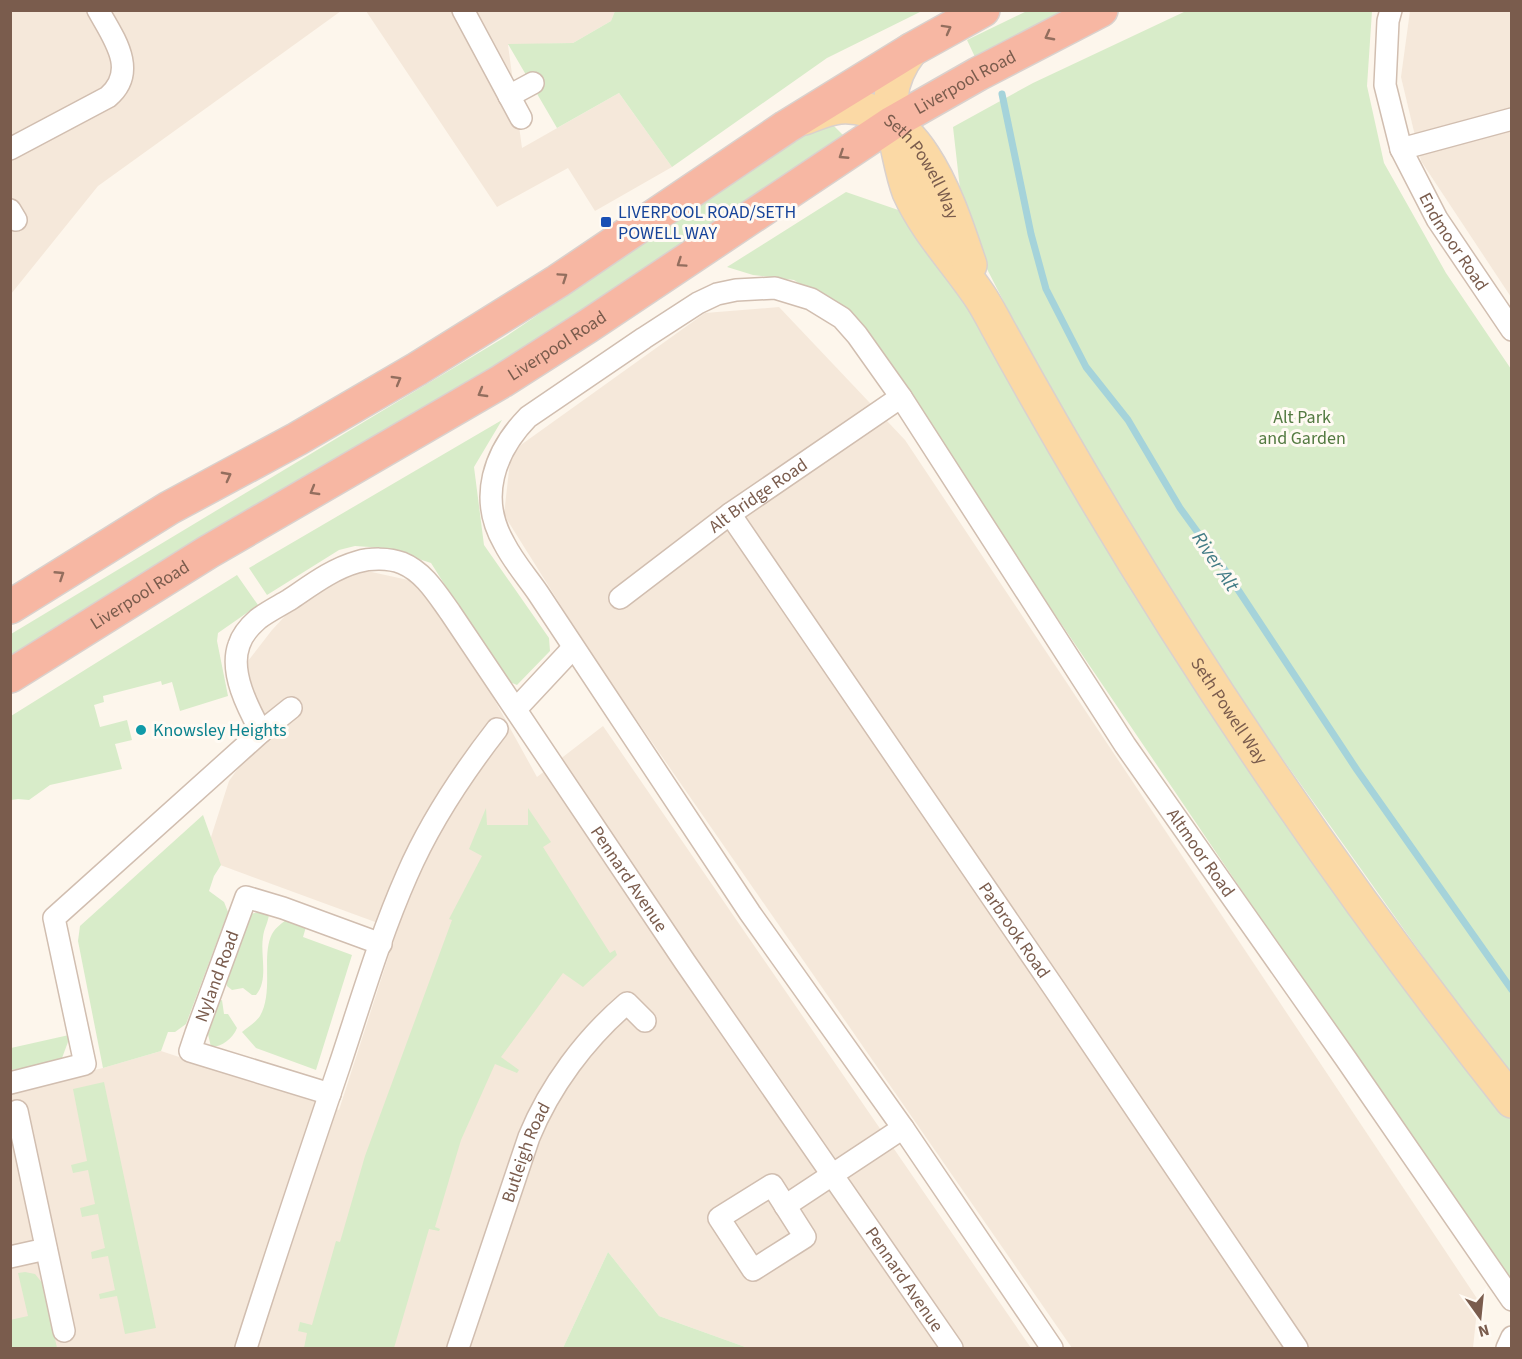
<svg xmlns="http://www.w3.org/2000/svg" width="1522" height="1359" font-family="'Source Sans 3',sans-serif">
<rect width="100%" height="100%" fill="#fdf6ec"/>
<g fill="#f5e8da">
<path d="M11,11H341L98,186L11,294Z"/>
<path d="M366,11H615L611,21L573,43L508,45L522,148L619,93L672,167L595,211L568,168L497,207Z"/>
<path d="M1410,11H1511V297L1421,161L1401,77Z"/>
<path d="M779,307L905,440L1478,1300L1473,1348H1072L595,660L504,515L511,452L705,313Z"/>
<path d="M367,571L431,585L537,777L603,726L1031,1348H748L659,1316L608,1252L563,1348H11L10,1091L103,1068L161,1051L339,1110L397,930L204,859L229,781L269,725L241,670L272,630L312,587Z"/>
</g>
<g fill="#d8ecc9">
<path d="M615,11H922L827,58L672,167L619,93L557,128L508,44L573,43L611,21Z"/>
<path d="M1027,11H1068L958,67L975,57L967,40Z"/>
<path d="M1186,11H1372L1367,86L1384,163L1446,273L1511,369V1080L1191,630L1054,400L964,224L953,127L1033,83Z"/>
<path d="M831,123L843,135L636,277L522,350L11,660V634L505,337L806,134Z"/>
<path d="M846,192L904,212L1511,1101V1288L888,368L848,316L794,280L753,275L727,267Z"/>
<path d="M502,420L474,467L484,545L549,638L550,651L517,685L505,680L431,563L385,548L355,546L339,550L267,595L249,568Z"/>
<path d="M237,575L258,605L218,633L217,641L228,696L180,711L172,682L162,685L161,681L103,696L104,702L94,705L100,727L127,720L132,740L115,744L122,769L50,785L29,800L18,799L11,800V716Z"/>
<path d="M486,808L487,825H528V808L551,842L543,847L610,953L615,950L617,955L583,987L563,973L501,1057L519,1070L517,1073L495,1064L461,1140L435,1227L440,1229L439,1231L429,1229L394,1348H304L307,1333L298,1331L300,1322L312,1325L336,1241L340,1242L365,1156L452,920L449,919L482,856L469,849Z"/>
<path d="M203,815L221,865L214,876L209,891L224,902L228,912L186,1024L175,1032H168L161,1051L103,1068L78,941L80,926Z"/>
<path d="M265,911L269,913C269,921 264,928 263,937C260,955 269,980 256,995H252L243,988L232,990L227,986L226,979L250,914Z"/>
<path d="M289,918L306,927L303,937L352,955L316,1070L256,1048L242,1032C248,1027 256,1022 260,1016C274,991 261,956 272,934C276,927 283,922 289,918Z"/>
<path d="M222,1000L224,1014H228L237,1028C233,1038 222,1047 211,1047L207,1030L218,1001Z"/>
<path d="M69,1035L68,1042L62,1058L34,1066L11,1070V1048Z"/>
<path d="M104,1082L156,1328L125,1334L117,1296L100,1299L99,1294L115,1290L108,1256L92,1259L91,1252L105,1248L98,1214L82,1217L80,1208L95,1204L88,1170L73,1173L71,1165L87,1161L73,1089Z"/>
<path d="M608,1252L659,1316L748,1348H563Z"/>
<path d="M25,1272L35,1274L43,1284L57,1348H11L10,1320L28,1316L18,1273Z"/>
</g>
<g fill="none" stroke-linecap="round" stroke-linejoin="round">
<path stroke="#a5d3da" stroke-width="7" d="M1002,94L1031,234L1046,289L1086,367L1128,420L1180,508L1225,570L1357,770L1512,990"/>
<defs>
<g id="street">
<path d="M463,10L521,118"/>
<path id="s1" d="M1391,10L1388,21L1385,85L1401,149L1437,219L1512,330"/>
<path d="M509,96L533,83"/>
<path d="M10,149L108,97C139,71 113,37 98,10"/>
<path d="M1401,149L1512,119"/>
<path d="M10,210L16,220"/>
<path id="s2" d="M730,514L1054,988L1297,1348"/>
<path id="s3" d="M620,598L730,514L901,397"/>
<path d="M516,709L573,648"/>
<path id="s4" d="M261,732C248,708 229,672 239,645C242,635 250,626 258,619C267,612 279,606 289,600C310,586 332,569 357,562C371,558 389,558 402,563C424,572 437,594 450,612L685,962L952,1348"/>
<path d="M10,1083L85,1064L54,918L261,732L291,708"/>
<path id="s5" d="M330,1094L190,1051L196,1033L246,897L283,908L381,944"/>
<path d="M17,1111L64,1331"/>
<path d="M772,1185L805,1237L753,1270L719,1218Z"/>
<path d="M785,1206L903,1128"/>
<path d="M10,1257L46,1249"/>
<path d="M246,1348C276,1253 308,1158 340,1064C361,1001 380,936 407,875C430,822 462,774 497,729"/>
<path id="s6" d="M458,1348L529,1137C550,1086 585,1039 627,1003L645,1021"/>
<path id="s7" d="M1052,1348L903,1128L750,913L538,593C527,577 513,561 504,543C478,498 494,452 528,417L644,338L698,303L717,294L736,290L775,288L811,299L842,318L857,335L901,397L1125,745L1346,1059L1512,1300"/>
<path d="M1507,1348L1512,1337"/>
</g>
<g id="primary">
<path id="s8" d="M911,50C885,84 888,110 898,150C901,164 904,179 909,192C926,230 956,261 979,295C986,305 992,317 998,328C1147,599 1319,858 1512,1101"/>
<path id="s9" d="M804,118C815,114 828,108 840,107C920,102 950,207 970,265"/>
</g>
<g id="highway">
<path d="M10,607L169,508L297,439L417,369L558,281L786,127L911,50L983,10"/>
<path id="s10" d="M10,676L208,552L502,381L588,326L892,123L978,74L1101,10"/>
</g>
</defs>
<use href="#street" stroke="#d1beb0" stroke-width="24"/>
<use href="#primary" stroke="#dad1cd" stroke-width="36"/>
<use href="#highway" stroke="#dad1cd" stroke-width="36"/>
<use href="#street" stroke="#fff" stroke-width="21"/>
<use href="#primary" stroke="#fbd9a5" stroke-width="33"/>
<use href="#highway" stroke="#f7b7a3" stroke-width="33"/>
</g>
<defs><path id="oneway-chevron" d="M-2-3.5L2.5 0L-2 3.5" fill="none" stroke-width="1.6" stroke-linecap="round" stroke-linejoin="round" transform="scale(1.5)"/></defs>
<g stroke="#936e5e">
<use href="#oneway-chevron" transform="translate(947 29) rotate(-29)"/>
<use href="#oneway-chevron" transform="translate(1049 36) rotate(152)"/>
<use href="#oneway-chevron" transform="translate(843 155) rotate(147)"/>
<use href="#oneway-chevron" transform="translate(681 263) rotate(146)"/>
<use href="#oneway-chevron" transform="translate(563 277) rotate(-34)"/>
<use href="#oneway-chevron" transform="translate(397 380) rotate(-30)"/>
<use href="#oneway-chevron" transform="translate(482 393) rotate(150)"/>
<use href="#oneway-chevron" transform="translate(227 476) rotate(-28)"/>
<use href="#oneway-chevron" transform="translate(314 491) rotate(150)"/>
<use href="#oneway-chevron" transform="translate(60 575) rotate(-33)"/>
</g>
<rect fill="#1a4fb4" stroke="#fffaf3" stroke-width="2" x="600" y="216" width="12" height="12" rx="3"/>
<circle fill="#0f9aa8" stroke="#fffaf3" stroke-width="2" cx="141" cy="730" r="6"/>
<g text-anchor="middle" stroke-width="6" stroke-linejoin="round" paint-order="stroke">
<g font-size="18" fill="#7a5c4d" stroke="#fffaf3">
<text dy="6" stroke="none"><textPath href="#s10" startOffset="1125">Liverpool Road</textPath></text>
<text dy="6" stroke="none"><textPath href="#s9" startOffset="147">Seth Powell Way</textPath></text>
<text dy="6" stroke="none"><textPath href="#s1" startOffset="248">Endmoor Road</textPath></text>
<text dy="6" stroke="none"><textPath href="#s10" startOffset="639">Liverpool Road</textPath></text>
<text dy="6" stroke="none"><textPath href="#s3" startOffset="172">Alt Bridge Road</textPath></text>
<text dy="6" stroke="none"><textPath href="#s10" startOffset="153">Liverpool Road</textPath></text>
<text dy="6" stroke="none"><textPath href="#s8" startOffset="759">Seth Powell Way</textPath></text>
<text dy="6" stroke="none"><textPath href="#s7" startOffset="2115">Altmoor Road</textPath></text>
<text dy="6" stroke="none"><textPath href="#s4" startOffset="676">Pennard Avenue</textPath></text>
<text dy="6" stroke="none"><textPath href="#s2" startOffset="504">Parbrook Road</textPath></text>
<text dy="6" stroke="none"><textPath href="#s5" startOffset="226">Nyland Road</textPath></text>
<text dy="6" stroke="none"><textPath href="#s6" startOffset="207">Butleigh Road</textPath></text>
<text dy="6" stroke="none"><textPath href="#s4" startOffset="1162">Pennard Avenue</textPath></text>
</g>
<g font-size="18" fill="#164399" stroke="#fffaf3" text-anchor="start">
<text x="618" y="218">LIVERPOOL ROAD/SETH<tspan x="618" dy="21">POWELL WAY</tspan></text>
</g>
<g font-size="18" fill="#537a41" stroke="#fffaf3">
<text x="1302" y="423">Alt Park<tspan x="1302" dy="21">and Garden</tspan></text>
</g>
<g font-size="18" fill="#0d838f" stroke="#fffaf3" text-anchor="start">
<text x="153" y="736">Knowsley Heights</text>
</g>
<g font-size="20" font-style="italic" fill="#437c86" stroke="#fffaf3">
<text transform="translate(1216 561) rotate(56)" y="7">River Alt</text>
</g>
</g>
<rect width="1522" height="1359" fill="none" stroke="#7a5c4d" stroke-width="24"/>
<g transform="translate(1480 1317) rotate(165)" stroke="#fffaf3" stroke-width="4.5" paint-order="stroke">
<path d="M0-4.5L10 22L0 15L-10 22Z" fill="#7a5c4d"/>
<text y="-9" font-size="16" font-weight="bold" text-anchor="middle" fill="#7a5c4d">N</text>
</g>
</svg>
